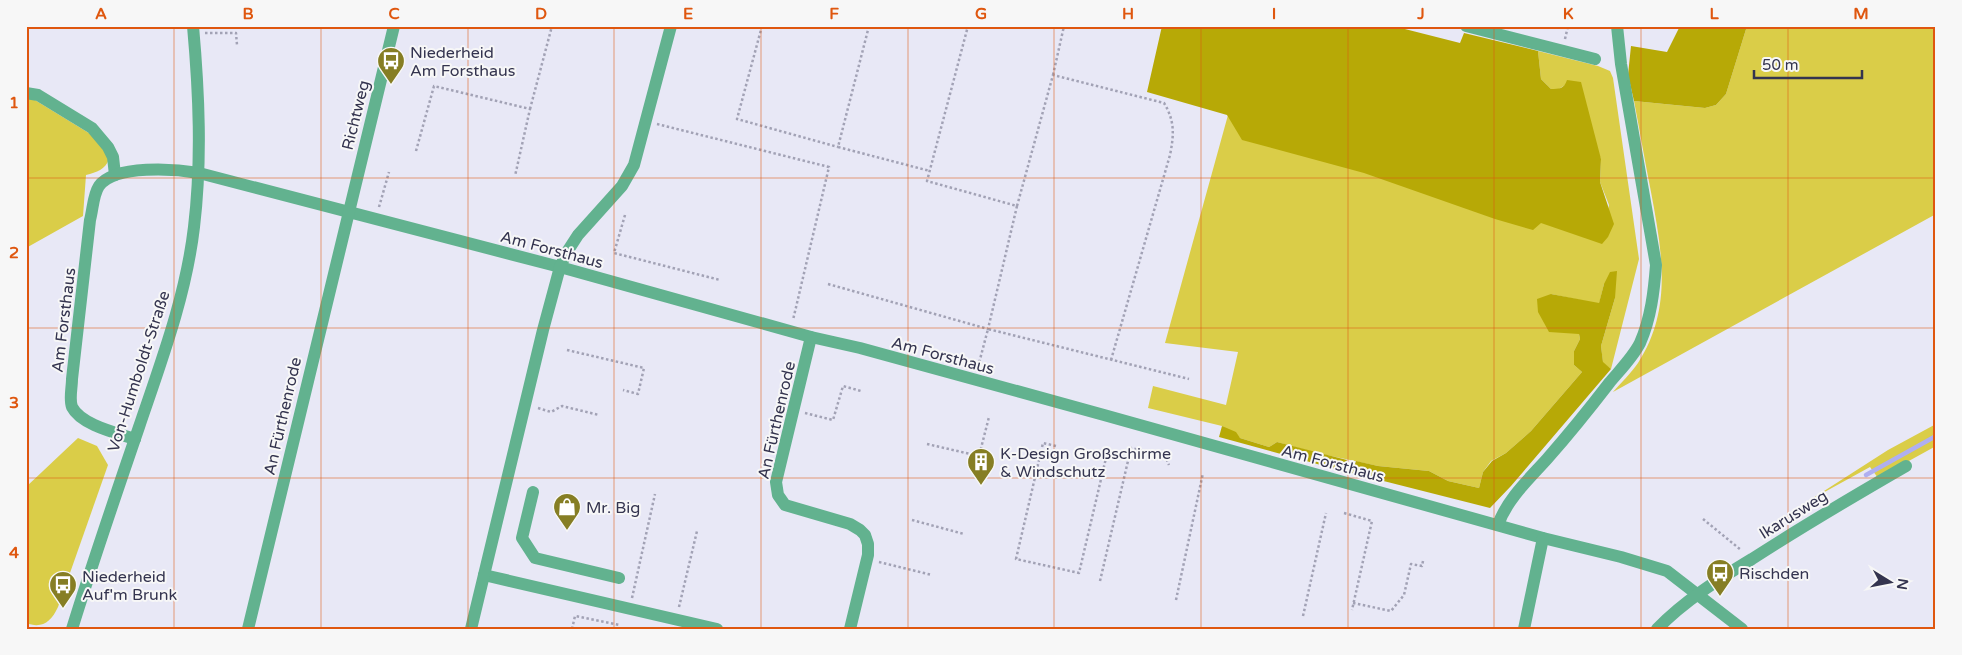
<svg xmlns="http://www.w3.org/2000/svg" width="1962" height="655" font-family="'Varela Round',sans-serif">
<rect width="100%" height="100%" fill="#e8e8f6"/>
<g fill="#dacd48">
<path d="M1747,26H1936V214L1613,392C1621,383 1631,373 1638,363C1673,309 1662,251 1651,192C1645,162 1640,132 1634,101L1705,108L1716,105L1726,94Z"/>
<path d="M1538,51L1598,66L1610,71L1613,78L1639,259L1611,369L1603,363L1601,346L1615,298L1604,284L1599,304L1551,294L1579,334L1580,339L1574,351V365L1582,372L1531,431L1506,453L1491,461L1483,472L1479,488L1448,481L1429,471L1378,466L1317,453L1277,442L1269,447L1240,438L1222,426L1148,408L1153,386L1226,405L1238,352L1165,343L1228,115L1602,243L1609,205L1600,182L1601,159L1565,85L1559,89H1551L1541,79Z"/>
<path d="M26,97H30L97,138L109,159C105,170 97,172 86,175L83,216L26,248Z"/>
<path d="M1936,424V446L1878,478L1870,467L1810,500L1888,450Z"/>
<path d="M78,438L97,446L108,465L58,607C51,622 42,629 26,623V487Z"/>
</g>
<g fill="#b7a906">
<path d="M1162,26H1393L1460,43L1464,33L1538,51L1541,79L1551,89C1559,89 1564,89 1567,80L1581,82L1601,159L1600,182L1614,224L1608,237L1602,244L1541,223L1533,230L1495,219L1364,173L1242,140L1227,115L1147,92Z"/>
<path d="M1680,26H1747L1726,94L1716,105L1705,108L1634,101L1628,75L1631,46L1667,52Z"/>
<path d="M1617,271L1615,298L1601,346L1603,362L1611,369L1511,486L1490,508L1352,473L1356,461L1378,466L1429,471L1448,481L1479,488L1483,472L1492,461L1506,453L1531,431L1582,372L1574,365V351L1580,339L1579,334L1549,332L1538,312L1537,299L1551,294L1599,303L1604,284L1610,272Z"/>
<path d="M1222,426L1236,432L1240,438L1269,447L1277,442L1347,460L1346,472L1219,437Z"/>
</g>
<g fill="none" stroke-linecap="round" stroke-linejoin="round">
<path stroke="#afaff0" stroke-width="4.5" d="M1866,475L1936,436"/>
<g stroke="#a2a2b5" stroke-width="2.5" stroke-dasharray="2.5 2.5" stroke-linecap="butt">
<path d="M762,26L737,119L838,147"/>
<path d="M869,26L838,147L930,171"/>
<path d="M205,33H236L237,45"/>
<path d="M1565,39L1568,26"/>
<path d="M1053,75L1064,26"/>
<path d="M530,109L552,26"/>
<path d="M657,124L829,167L793,320"/>
<path d="M416,151L434,86L530,109L515,176"/>
<path d="M1017,206L1053,75L1164,103C1175,121 1174,135 1170,155L1111,360"/>
<path d="M379,207L389,172"/>
<path d="M625,215L614,253L720,280"/>
<path d="M828,284L988,329L1017,206L927,181L968,26"/>
<path d="M567,350L644,368L638,394L623,390"/>
<path d="M978,367L988,329L1189,379"/>
<path d="M538,408L551,412L562,406L599,415"/>
<path d="M805,413L833,420L843,386L861,391"/>
<path d="M927,444L979,456L989,417"/>
<path d="M1056,446L1043,443L1016,559L1079,573L1106,458L1094,455"/>
<path d="M1344,513L1372,521L1352,610"/>
<path d="M1703,519L1741,550"/>
<path d="M912,520L964,534"/>
<path d="M879,562L932,575"/>
<path d="M1100,581L1131,448L1165,456L1169,465"/>
<path d="M632,598L655,494"/>
<path d="M1176,600L1203,473"/>
<path d="M1353,603L1391,611L1404,595L1411,564L1422,566L1423,561"/>
<path d="M679,607L697,531"/>
<path d="M1303,616L1326,513"/>
<path d="M572,629L575,616L620,625"/>
</g>
<g stroke="#62b28f" stroke-width="12">
<path d="M1466,26L1595,59"/>
<path d="M26,93L38,95L92,128L108,147L113,157L115,175"/>
<path d="M811,337L776,482L778,495L785,505L850,524L860,530L865,535L868,544V555L850,629"/>
<path d="M135,439C117,433 81,425 72,407C69,399 72,388 72,379L90,220C93,209 93,195 99,186C115,164 176,169 199,173L560,267L811,337L860,348L1104,415L1543,538L1621,557L1667,571L1742,629"/>
<path d="M533,492L522,538L535,558L619,578"/>
<path d="M1498,525C1507,499 1529,479 1547,459C1569,434 1590,408 1610,382C1620,370 1633,357 1640,343C1651,318 1654,291 1656,265L1621,64L1617,26"/>
<path d="M484,575L717,629"/>
<path d="M72,629C93,561 116,494 139,427C161,362 186,296 194,227C202,160 199,93 193,26"/>
<path d="M248,629L394,26"/>
<path d="M471,629L543,330L560,267L567,252L578,235L622,186L634,165L671,26"/>
<path d="M1524,629L1543,538"/>
<path d="M1657,629C1684,601 1719,579 1752,559C1803,526 1854,496 1906,466"/>
</g>
</g>
<path fill="none" stroke="#df570f" stroke-width="1" stroke-opacity="0.55" d="M174,26V629M321,26V629M468,26V629M614,26V629M761,26V629M908,26V629M1054,26V629M1201,26V629M1348,26V629M1494,26V629M1641,26V629M1788,26V629M26,178H1936M26,328H1936M26,478H1936"/>
<defs>
<symbol id="bus-pin" viewBox="-11 -11 22 30"><path d="M0 17L-7.5 6A9.5 9.5 0 1 1 7.5 6Z" fill="#867e24" stroke="#f7f7f7"/><path d="M-5-6H5V4H4V6H2V4H-2V6H-4V4H-5ZM-3.5-4V0h7V-4ZM-3.5 1.2v1.5H-2V1.2ZM2 1.2v1.5H3.5V1.2Z" fill="#fff"/></symbol>
<symbol id="building-pin" viewBox="-11 -11 22 30"><path d="M0 17L-7.5 6A9.5 9.5 0 1 1 7.5 6Z" fill="#867e24" stroke="#f7f7f7"/><path d="M-4-6H4V6H1V3H-1V6H-4ZM-2.5-4.3h1.7v1.8h-1.7ZM.8-4.3h1.7v1.8H.8ZM-2.5-1h1.7V.8h-1.7ZM.8-1h1.7V.8H.8Z" fill="#fff"/></symbol>
<symbol id="shop-pin" viewBox="-11 -11 22 30"><path d="M0 17L-7.5 6A9.5 9.5 0 1 1 7.5 6Z" fill="#867e24" stroke="#f7f7f7"/><path d="M-5-2.5h2.3a2.7 3.5 0 0 1 5.4 0H5L5.5 6h-11ZM-1.5-2.5h3a1.5 2.3 0 0 0-3 0Z" fill="#fff"/></symbol>
</defs>
<g fill-rule="evenodd">
<use href="#bus-pin" x="375" y="45" width="32" height="43"/>
<use href="#building-pin" x="965" y="446" width="32" height="43"/>
<use href="#shop-pin" x="551" y="491" width="32" height="43"/>
<use href="#bus-pin" x="1704" y="557" width="32" height="43"/>
<use href="#bus-pin" x="47" y="569" width="32" height="43"/>
</g>
<g text-anchor="middle" stroke-width="4" stroke-linejoin="round" paint-order="stroke">
<g font-size="16" fill="#34344f" stroke="#f7f7f7" text-anchor="start">
<text x="410" y="58">Niederheid<tspan x="410" dy="18">Am Forsthaus</tspan></text>
<text x="1000" y="459">K-Design Großschirme<tspan x="1000" dy="18">&amp; Windschutz</tspan></text>
<text x="586" y="513">Mr. Big</text>
<text x="1739" y="579">Rischden</text>
<text x="82" y="582">Niederheid<tspan x="82" dy="18">Auf'm Brunk</tspan></text>
</g>
<g font-size="16" fill="#34344f" stroke="#f7f7f7">
<text transform="translate(355 115) rotate(-76)" y="6">Richtweg</text>
<text transform="translate(552 249) rotate(15)" y="6">Am Forsthaus</text>
<text transform="translate(63 320) rotate(-83)" y="6">Am Forsthaus</text>
<text transform="translate(943 355) rotate(15)" y="6">Am Forsthaus</text>
<text transform="translate(138 371) rotate(-72)" y="6">Von-Humboldt-Straße</text>
<text transform="translate(282 416) rotate(-77)" y="6">An Fürthenrode</text>
<text transform="translate(776 420) rotate(-77)" y="6">An Fürthenrode</text>
<text transform="translate(1333 463) rotate(15)" y="6">Am Forsthaus</text>
<text transform="translate(1793 514) rotate(-32)" y="6">Ikarusweg</text>
</g>
</g>
<rect width="1962" height="655" fill="none" stroke="#f7f7f7" stroke-width="55"/>
<g transform="translate(1890 582) rotate(100)" stroke="#f7f7f7" stroke-width="4" paint-order="stroke">
<path d="M0-4L9 19L0 12L-9 19Z" fill="#34344f"/>
<text y="-8" font-size="14" font-weight="bold" text-anchor="middle" fill="#34344f">N</text>
</g>
<path d="M1754 70v8h108v-8" fill="none" stroke="#34344f" stroke-width="2.5"/>
<text x="1762" y="70" font-size="15" fill="#34344f" stroke="#f7f7f7" stroke-width="4" paint-order="stroke">50 m</text>
<rect x="28" y="28" width="1906" height="600" fill="none" stroke="#df570f" stroke-width="2"/>
<g font-size="16" text-anchor="middle" font-weight="bold" fill="#df570f">
<text x="101" y="19">A</text>
<text x="248" y="19">B</text>
<text x="394" y="19">C</text>
<text x="541" y="19">D</text>
<text x="688" y="19">E</text>
<text x="834" y="19">F</text>
<text x="981" y="19">G</text>
<text x="1128" y="19">H</text>
<text x="1274" y="19">I</text>
<text x="1421" y="19">J</text>
<text x="1568" y="19">K</text>
<text x="1714" y="19">L</text>
<text x="1861" y="19">M</text>
<text x="14" y="108">1</text>
<text x="14" y="258">2</text>
<text x="14" y="408">3</text>
<text x="14" y="558">4</text>
</g>
</svg>
